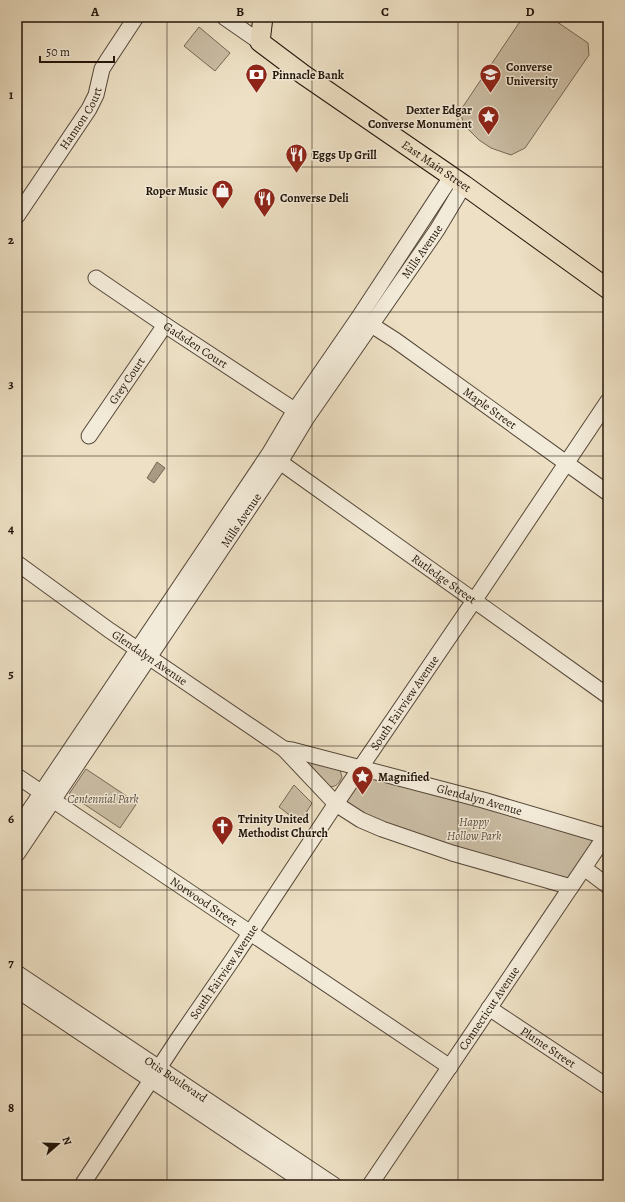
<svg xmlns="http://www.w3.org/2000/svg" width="625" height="1202" font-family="Alegreya,serif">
<rect width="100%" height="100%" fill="#ede0c4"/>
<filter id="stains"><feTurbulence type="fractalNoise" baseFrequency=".005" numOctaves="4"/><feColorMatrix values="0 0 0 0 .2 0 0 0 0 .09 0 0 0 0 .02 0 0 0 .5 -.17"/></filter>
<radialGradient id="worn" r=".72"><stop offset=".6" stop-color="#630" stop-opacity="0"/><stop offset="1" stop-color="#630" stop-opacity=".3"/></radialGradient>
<g fill="#cabda4" stroke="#766856">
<path d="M523,17H550L588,43L589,55L525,148L511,155L491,148L479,140L464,125L460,111Z"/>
<path d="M199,27L230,53L215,71L184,46Z"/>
<path d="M301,757L340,770L342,777C338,786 334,788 325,786Z"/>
<path d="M360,767L605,836L571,887L452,853L336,804Z"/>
<path d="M86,769L137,803L120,828L69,794Z"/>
<path d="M294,785L312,803L300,823L279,807Z"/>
</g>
<path fill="#a89b84" stroke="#726553" d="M157,462L165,468L154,483L147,478Z"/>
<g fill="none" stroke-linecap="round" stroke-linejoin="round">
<defs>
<g id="minor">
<path d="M224,17L260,42"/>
<path id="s1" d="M17,216L89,109L96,95L102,69L107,61L136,17"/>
<path id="s2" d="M96,278L165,325L302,415"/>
<path id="s3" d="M362,319L395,340L608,493"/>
<path id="s4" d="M89,436L165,325"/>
<path id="s5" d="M273,457L608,696"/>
<path id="s6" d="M17,563L109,630L284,749L336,804L361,820L382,829L452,853L571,887"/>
<path id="s7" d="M284,749L292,750L483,800L605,836"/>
<path id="s8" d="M17,776L450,1067"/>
<path d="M17,829L269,454L295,410L359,317L451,177"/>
<path id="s9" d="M17,854L280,462L306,419L437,230L464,185"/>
<path d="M584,868L608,886"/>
<path id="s10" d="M17,973L334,1185"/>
<path d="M17,990L308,1185"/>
<path id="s11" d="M489,1008L608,1087"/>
<path id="s12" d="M82,1185L178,1039L233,959L333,808L482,589L608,401"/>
<path id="s13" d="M370,1185L608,832"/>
</g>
<g id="major">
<path id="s14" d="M263,17L260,42L304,75L464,185L608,289"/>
</g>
</defs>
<use href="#minor" stroke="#554738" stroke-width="17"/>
<use href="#major" stroke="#221409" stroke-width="21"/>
<use href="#minor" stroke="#f3ebd9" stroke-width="15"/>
<use href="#major" stroke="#ede0c4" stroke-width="19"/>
</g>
<path fill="none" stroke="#221409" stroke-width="1" stroke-opacity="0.55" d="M167,17V1185M312,17V1185M458,17V1185M17,167H608M17,312H608M17,456H608M17,601H608M17,746H608M17,890H608M17,1035H608"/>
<defs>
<symbol id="university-pin" viewBox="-11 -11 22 30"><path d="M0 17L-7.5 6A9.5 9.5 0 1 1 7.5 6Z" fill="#8f2418" stroke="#f3ebd9"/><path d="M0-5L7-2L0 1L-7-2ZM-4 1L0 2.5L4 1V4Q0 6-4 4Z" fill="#fff"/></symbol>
<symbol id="bank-pin" viewBox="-11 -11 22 30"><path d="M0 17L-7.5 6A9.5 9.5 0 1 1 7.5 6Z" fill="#8f2418" stroke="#f3ebd9"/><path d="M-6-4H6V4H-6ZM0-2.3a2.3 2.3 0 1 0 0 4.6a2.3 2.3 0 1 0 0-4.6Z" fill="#fff"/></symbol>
<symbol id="sight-pin" viewBox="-11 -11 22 30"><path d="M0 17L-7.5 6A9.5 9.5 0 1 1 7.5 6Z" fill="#8f2418" stroke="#f3ebd9"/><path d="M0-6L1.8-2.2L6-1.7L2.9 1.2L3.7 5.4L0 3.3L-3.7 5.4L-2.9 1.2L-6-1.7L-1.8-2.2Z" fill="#fff"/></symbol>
<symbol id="restaurant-pin" viewBox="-11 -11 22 30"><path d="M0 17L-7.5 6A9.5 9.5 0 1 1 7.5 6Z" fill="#8f2418" stroke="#f3ebd9"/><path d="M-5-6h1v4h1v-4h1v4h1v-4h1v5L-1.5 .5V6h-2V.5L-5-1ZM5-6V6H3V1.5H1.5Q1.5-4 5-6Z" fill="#fff"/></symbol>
<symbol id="shop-pin" viewBox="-11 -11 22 30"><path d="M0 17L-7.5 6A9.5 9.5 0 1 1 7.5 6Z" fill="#8f2418" stroke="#f3ebd9"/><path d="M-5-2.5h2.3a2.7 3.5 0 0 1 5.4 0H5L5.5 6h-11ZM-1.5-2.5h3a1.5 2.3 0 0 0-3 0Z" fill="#fff"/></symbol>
<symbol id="church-pin" viewBox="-11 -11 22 30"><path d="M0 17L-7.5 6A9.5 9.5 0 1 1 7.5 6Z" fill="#8f2418" stroke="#f3ebd9"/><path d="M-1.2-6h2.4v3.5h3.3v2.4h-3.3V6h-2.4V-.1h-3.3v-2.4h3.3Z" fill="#fff"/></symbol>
</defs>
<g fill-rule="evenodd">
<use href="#university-pin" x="478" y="62" width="25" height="34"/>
<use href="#bank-pin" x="244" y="62" width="25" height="34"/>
<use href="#sight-pin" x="476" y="104" width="25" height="34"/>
<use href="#restaurant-pin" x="284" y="142" width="25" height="34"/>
<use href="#shop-pin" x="210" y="178" width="25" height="34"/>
<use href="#restaurant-pin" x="252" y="186" width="25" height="34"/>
<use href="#sight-pin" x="350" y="764" width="25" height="34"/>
<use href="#church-pin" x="210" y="814" width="25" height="34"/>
</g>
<g text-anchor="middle" stroke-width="3" stroke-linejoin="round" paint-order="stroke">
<g font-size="12" font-weight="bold" fill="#221409" stroke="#f3ebd9" text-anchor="start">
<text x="506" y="71">Converse<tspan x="506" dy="14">University</tspan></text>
<text x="272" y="79">Pinnacle Bank</text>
<text x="472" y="114" text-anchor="end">Dexter Edgar<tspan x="472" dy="14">Converse Monument</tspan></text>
<text x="312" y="159">Eggs Up Grill</text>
<text x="208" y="195" text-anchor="end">Roper Music</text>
<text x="280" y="202">Converse Deli</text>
<text x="378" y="781">Magnified</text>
<text x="238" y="823">Trinity United<tspan x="238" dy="14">Methodist Church</tspan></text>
</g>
<g font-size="12" fill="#221409" stroke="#f3ebd9">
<text dy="4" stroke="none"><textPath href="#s1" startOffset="117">Hannon Court</textPath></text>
<text dy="4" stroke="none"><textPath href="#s14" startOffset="241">East Main Street</textPath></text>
<text dy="4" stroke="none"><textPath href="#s9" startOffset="726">Mills Avenue</textPath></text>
<text dy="4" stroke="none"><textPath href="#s2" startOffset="120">Gadsden Court</textPath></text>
<text dy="4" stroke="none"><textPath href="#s4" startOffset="67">Grey Court</textPath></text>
<text dy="4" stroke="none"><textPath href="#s3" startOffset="156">Maple Street</textPath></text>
<text dy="4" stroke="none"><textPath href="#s9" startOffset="402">Mills Avenue</textPath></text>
<text dy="4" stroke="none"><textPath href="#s5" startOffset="210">Rutledge Street</textPath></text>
<text dy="4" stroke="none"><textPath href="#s6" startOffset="163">Glendalyn Avenue</textPath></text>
<text dy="4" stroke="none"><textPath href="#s12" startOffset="580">South Fairview Avenue</textPath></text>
<text dy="4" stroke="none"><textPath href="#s7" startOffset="202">Glendalyn Avenue</textPath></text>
<text dy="4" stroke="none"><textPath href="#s8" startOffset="225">Norwood Street</textPath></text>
<text dy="4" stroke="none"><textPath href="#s12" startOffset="256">South Fairview Avenue</textPath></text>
<text dy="4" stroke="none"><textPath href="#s13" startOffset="213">Connecticut Avenue</textPath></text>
<text dy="4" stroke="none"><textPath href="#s11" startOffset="71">Plume Street</textPath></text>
<text dy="4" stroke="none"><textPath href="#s10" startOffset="191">Otis Boulevard</textPath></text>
</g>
<g font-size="12" font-style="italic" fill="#5d4f3f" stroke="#f3ebd9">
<text x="103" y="803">Centennial Park</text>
<text x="474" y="826">Happy<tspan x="474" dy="14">Hollow Park</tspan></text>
</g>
</g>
<rect width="625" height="1202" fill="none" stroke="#ede0c4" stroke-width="44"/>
<g transform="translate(58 1144) rotate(70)" stroke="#f3ebd9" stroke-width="3" paint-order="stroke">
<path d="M0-3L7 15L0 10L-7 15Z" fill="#221409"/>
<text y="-6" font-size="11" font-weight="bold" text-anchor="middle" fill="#221409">N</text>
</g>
<path d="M40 56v6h74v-6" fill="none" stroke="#221409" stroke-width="2"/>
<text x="46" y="56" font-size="12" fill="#221409" stroke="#f3ebd9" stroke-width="3" paint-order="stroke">50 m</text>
<rect x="22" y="22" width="581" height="1158" fill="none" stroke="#221409" stroke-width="1.5"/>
<g font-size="13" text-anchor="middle" font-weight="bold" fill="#221409">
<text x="95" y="16">A</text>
<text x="240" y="16">B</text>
<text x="385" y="16">C</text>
<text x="530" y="16">D</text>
<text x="11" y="99">1</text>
<text x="11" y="244">2</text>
<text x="11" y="388">3</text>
<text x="11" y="533">4</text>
<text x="11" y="678">5</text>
<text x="11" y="823">6</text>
<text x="11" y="967">7</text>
<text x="11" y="1112">8</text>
</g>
<rect width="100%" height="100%" filter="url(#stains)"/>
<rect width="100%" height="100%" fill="url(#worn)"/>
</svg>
